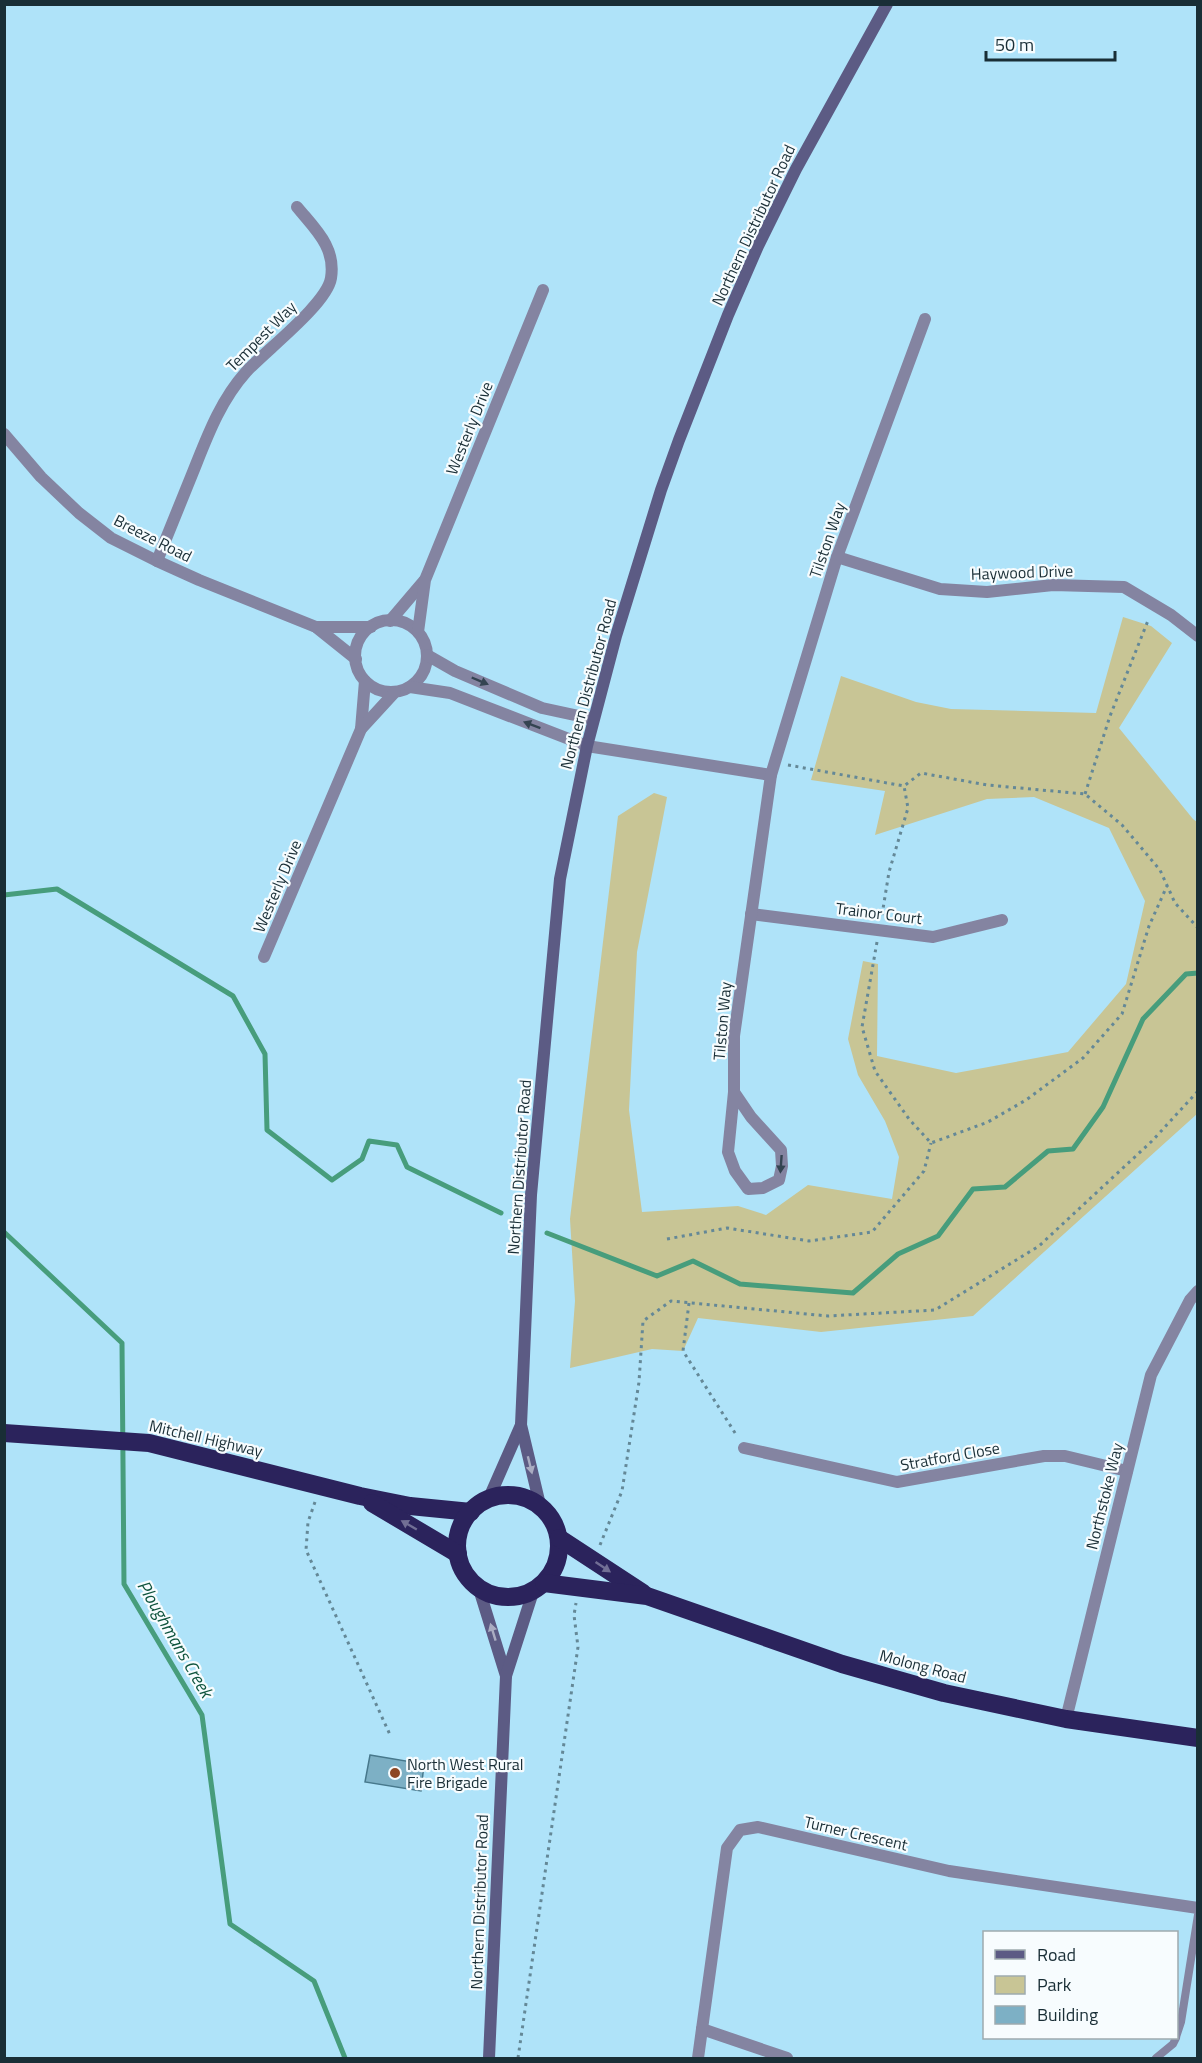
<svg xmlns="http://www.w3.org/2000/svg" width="1202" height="2063" font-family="'Titillium Web',sans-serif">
<rect width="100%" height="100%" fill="#afe3f9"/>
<path fill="#c8c595" d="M1123,617L1151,626L1172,643L1119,728L1193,819L1197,822V1114L973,1316L821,1332L698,1318L683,1351L652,1349L570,1368L575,1301L570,1219L618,816L654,793L667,797L637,952L629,1110L642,1212L738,1206L766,1215L808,1185L892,1199L899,1157L885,1121L858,1075L848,1039L863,961L878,964L877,1056L956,1073L1068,1052L1126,984L1145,901L1109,828L1034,797L987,799L875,835L885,791L811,780L841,676L916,702L951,709L1096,713Z"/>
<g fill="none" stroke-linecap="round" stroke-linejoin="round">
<g stroke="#479d7c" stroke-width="5">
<path d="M4,895L57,889L233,996L265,1054L267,1130L332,1180L362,1159L369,1141L397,1145L407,1167L501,1213"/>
<path d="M4,1232L122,1343L124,1584L202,1715L230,1924L314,1981L345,2058"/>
<path d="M547,1233L657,1276L693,1261L740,1284L853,1293L898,1254L938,1236L973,1189L1005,1187L1048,1151L1073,1149L1103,1107L1143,1019L1186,974L1198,973"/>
</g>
</g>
<path fill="#7db0c5" stroke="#47788c" stroke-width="1.5" d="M370,1755L424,1764L421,1791L365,1782Z"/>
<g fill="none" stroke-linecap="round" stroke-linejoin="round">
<g stroke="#648897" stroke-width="3" stroke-dasharray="3 4.5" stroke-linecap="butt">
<path d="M788,765L904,786L921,773L987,785L1085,794L1122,825L1160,870L1175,903L1198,928"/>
<path d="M1085,794L1110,716L1149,618"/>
<path d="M882,915L889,872L908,808L904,786"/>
<path d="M877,942L862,1027L875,1071L909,1119L931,1143L988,1122L1026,1100L1083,1058L1122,1014L1149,926L1167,886"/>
<path d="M667,1239L727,1228L809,1241L872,1232L924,1171L931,1143"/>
<path d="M689,1303L683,1351L737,1436"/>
<path d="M315,1502L308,1522L306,1550L391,1737"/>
<path d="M600,1545L622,1491L639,1382L643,1321L671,1301L828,1316L935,1310L1039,1246L1152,1141L1198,1091"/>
<path d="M518,2058L578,1647L574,1615L576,1603"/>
</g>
<g stroke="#8484a1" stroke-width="8">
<path d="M1176,2037L1181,2022L1198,1915"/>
<path d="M1156,2058L1173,2044L1176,2038"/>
</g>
<g stroke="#8484a1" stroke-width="12">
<path d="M4,434L41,477L79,513L111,538L157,561L199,580L316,627L356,659"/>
<path d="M837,557L940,589L987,592L1053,585L1124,587L1171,615L1198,636"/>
<path d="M157,561C169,532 181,502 193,472C207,437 220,401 246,372C265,351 327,304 331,278C336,247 315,229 297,207"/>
<circle cx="391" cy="656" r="36"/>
<path d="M390,621L424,581"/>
<path d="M316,627H371"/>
<path d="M418,632L425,580L543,290"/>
<path d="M427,655L455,671L542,708L593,719"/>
<path d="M410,687L450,693L587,746L771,775"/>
<path d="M361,729L365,681"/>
<path d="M751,914L933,937L1002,920"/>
<path d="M264,957L361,729L395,692"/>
<path d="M734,1092L751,1117L781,1150L782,1166L779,1180L763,1188L748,1189L735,1171L728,1152L734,1092V1036L771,775L837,557L925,319"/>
<path d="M744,1448L897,1482L1044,1456H1065L1127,1471"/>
<path d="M1066,1719L1151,1375L1190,1300L1198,1291"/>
<path d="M702,2029L787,2058"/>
<path d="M698,2058L727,1848L740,1830L758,1827L949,1871L1198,1908"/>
</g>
<g stroke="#5c5b84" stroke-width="12">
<path d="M489,1498L521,1425"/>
<path d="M540,1505L521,1425L531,1195L560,879L587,746L616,636L661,490L679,440L728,315L758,246L796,169L887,4"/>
<path d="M479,1589L506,1676"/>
<path d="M489,2058L506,1676L533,1592"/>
</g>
<g stroke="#2b235c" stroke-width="18">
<path d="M4,1433L149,1443L360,1496L410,1506L471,1512"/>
<circle cx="508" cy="1546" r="51"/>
<path d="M372,1503L458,1554"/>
<path d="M559,1538L643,1593"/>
<path d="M544,1583L647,1596L842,1664L944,1693L1066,1719L1198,1738"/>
</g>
</g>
<defs><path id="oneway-solid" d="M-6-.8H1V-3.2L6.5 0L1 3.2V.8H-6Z" transform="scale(1.5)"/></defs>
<g fill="#344451">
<use href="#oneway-solid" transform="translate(480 681) rotate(23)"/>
<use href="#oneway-solid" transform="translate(532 725) rotate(-159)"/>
<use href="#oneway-solid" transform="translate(781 1164) rotate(94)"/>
</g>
<g fill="#aaacc1">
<use href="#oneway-solid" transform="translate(530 1465) rotate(76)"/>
<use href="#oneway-solid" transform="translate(493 1632) rotate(-107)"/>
</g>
<g fill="#726f95">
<use href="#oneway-solid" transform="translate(409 1525) rotate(-150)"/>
<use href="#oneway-solid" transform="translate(603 1567) rotate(34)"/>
</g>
<circle fill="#8e4723" stroke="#f7fcfe" stroke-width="2" cx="395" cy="1773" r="6"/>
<g text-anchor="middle" stroke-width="4.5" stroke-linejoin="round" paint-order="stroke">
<g font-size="16" fill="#192e36" stroke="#f7fcfe">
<text transform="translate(753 225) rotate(-65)" y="6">Northern Distributor Road</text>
<text transform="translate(261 336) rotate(-45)" y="6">Tempest Way</text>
<text transform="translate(469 428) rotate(-68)" y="6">Westerly Drive</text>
<text transform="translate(153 538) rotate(27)" y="6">Breeze Road</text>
<text transform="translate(827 540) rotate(-71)" y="6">Tilston Way</text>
<text transform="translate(1022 572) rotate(-2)" y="6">Haywood Drive</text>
<text transform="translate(588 684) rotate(-75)" y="6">Northern Distributor Road</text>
<text transform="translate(277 886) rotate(-67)" y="6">Westerly Drive</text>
<text transform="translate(879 913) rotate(7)" y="6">Trainor Court</text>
<text transform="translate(722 1021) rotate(-85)" y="6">Tilston Way</text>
<text transform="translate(519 1167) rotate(-86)" y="6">Northern Distributor Road</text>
<text transform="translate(206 1438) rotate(13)" y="6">Mitchell Highway</text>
<text transform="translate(950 1456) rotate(-10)" y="6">Stratford Close</text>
<text transform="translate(1104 1496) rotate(-76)" y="6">Northstoke Way</text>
<text transform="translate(923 1666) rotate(15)" y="6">Molong Road</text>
<text transform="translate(856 1833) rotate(13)" y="6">Turner Crescent</text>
<text transform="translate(479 1902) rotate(-88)" y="6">Northern Distributor Road</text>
</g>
<g font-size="16" fill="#192e36" stroke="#f7fcfe" text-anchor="start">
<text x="407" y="1770">North West Rural<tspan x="407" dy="18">Fire Brigade</tspan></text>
</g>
<g font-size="18" font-style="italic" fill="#0f543e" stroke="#f7fcfe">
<text transform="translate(175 1639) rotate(60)" y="6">Ploughmans Creek</text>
</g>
</g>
<rect width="1202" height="2063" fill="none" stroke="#192e36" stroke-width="12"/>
<rect x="983" y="1931" width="195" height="108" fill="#f7fcfe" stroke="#9eaaae" stroke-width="1.5"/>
<rect x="995" y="1950" width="30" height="9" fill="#5c5b84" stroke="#9eaaae" stroke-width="1.5"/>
<text x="1037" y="1961" font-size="18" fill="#192e36">Road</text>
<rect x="995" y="1976" width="30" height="18" fill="#c8c595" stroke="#9eaaae" stroke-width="1.5"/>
<text x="1037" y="1991" font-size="18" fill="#192e36">Park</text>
<rect x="995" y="2006" width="30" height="18" fill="#7db0c5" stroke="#9eaaae" stroke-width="1.5"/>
<text x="1037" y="2021" font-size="18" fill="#192e36">Building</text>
<path d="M986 51v9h129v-9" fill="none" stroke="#192e36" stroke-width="3"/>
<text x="995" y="51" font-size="18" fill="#192e36" stroke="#f7fcfe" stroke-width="4.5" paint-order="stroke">50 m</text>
</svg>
